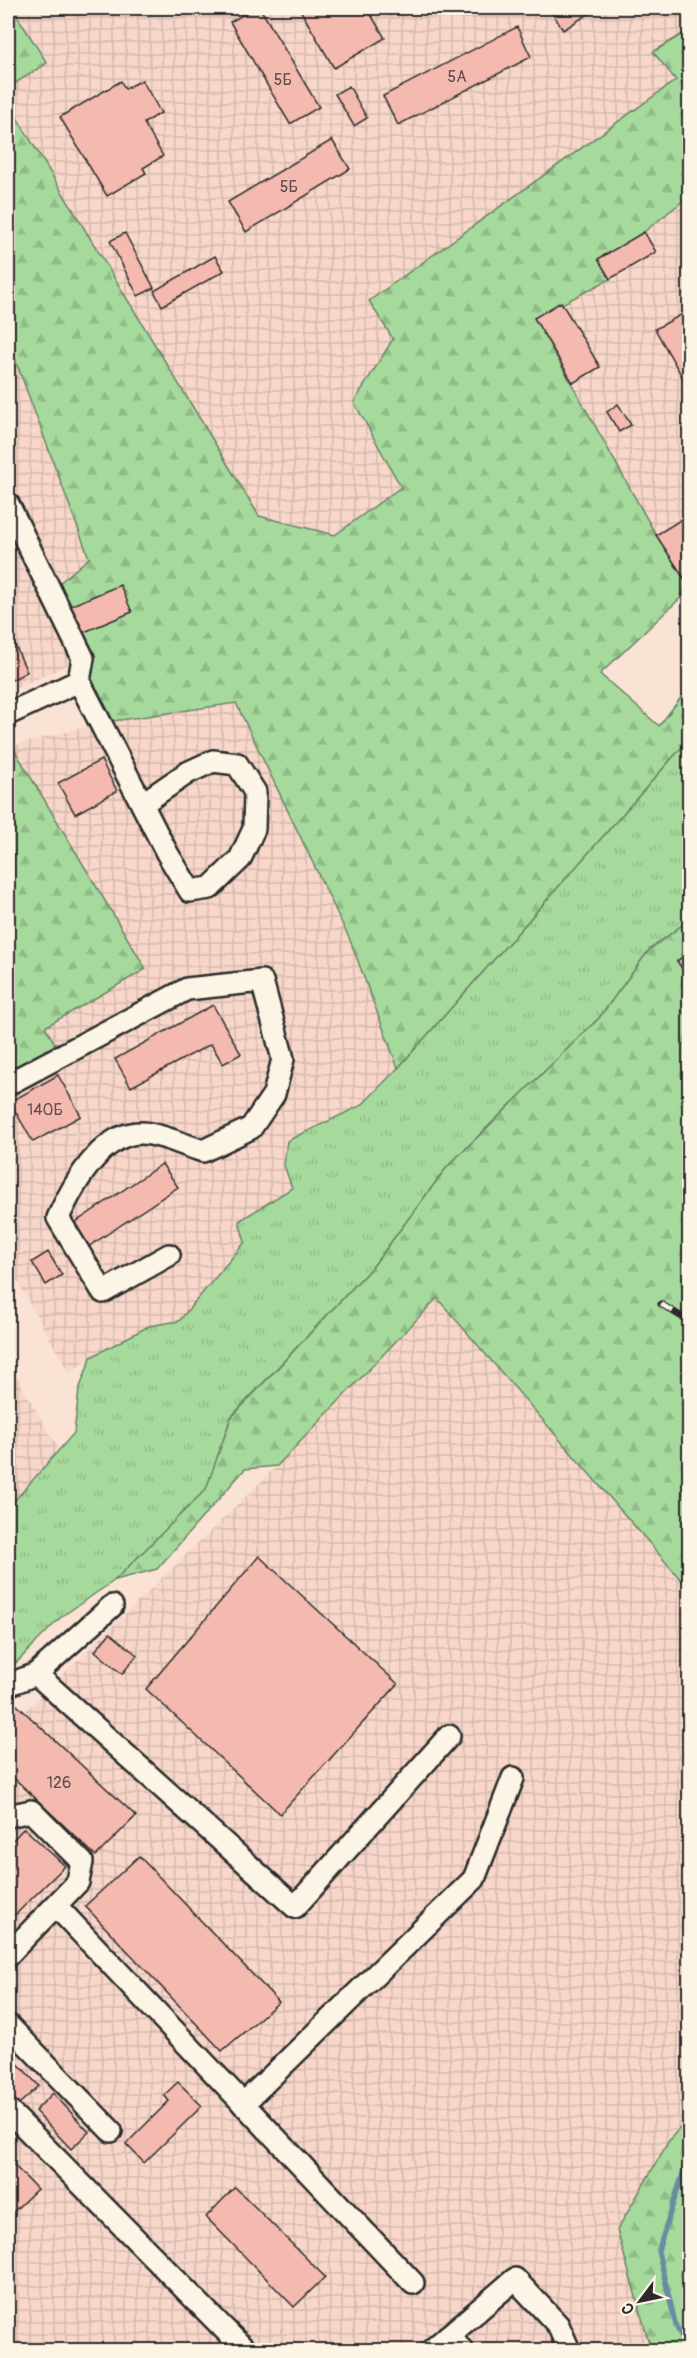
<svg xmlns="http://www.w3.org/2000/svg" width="697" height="2358" font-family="Pangolin,sans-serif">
<defs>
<pattern id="industrial-grid" width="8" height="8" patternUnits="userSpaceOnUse" patternTransform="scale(1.5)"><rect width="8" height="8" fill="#f8d7ca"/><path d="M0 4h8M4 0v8" fill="none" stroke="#d5b9ae"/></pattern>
<pattern id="grass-tufts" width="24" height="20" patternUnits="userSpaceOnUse" patternTransform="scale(1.5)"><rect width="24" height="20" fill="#a6da9d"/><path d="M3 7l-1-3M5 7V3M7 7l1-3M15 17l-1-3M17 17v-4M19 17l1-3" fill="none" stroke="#8fbb87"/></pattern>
<pattern id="forest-firs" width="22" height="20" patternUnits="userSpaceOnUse" patternTransform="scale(1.5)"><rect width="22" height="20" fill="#a6da9d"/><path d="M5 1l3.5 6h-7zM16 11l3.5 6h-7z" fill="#8fbb87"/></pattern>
</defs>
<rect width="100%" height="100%" fill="#fae3d5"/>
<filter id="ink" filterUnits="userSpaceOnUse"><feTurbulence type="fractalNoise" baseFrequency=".0167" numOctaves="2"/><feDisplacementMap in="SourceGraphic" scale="12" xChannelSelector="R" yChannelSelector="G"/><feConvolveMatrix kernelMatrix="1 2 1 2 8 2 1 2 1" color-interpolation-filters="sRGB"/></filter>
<g filter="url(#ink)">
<g fill="url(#industrial-grid)">
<path d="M12,8H689V30L654,52L676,80L369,301L393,339L354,402L401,488L335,536L259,516L8,103V88L47,63Z"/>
<path d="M689,196V587L656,535L534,318L610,279L598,259L644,232Z"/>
<path d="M8,340L89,559L83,658L8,692Z"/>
<path d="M236,702L352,946L398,1068L362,1105L287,1141L284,1165L292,1188L239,1221L245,1242L179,1321L149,1326L91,1357L69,1373L13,1274L8,1277V1095L66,1064L45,1027L146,969L12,746L100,723Z"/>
<path d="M438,1297L689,1589V2118L670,2139L617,2230L651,2350H8V1728L277,1466Z"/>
<path d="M8,1362L59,1449L8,1508Z"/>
</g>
<path fill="url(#grass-tufts)" stroke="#688264" stroke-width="1.5" d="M689,739V920L649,950L599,1018L447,1167L374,1265L231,1417L207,1489L115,1580L61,1617L17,1662L8,1665V1508L74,1433L79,1390L91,1357L149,1326L179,1321L245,1242L239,1221L292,1188L284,1165L287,1141L362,1105L398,1068Z"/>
<g fill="url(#forest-firs)" stroke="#688264" stroke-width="1.5">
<path d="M8,8H12L47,63L8,88Z"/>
<path d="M689,30V196L644,232L599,259L610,279L535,318L656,535L689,587V590L600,674L659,726L689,687V739L398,1068L350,940L236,703L100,723L83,658L50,591L89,558L8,340V103L259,516L335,535L401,487L354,402L393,339L369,301L676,80L653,52Z"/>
<path d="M12,746L146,969L45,1027L57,1047L8,1073V748Z"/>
<path d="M689,920V952L677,961L690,980L689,1589L437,1298L277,1466L245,1469L157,1569L115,1580L206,1489L231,1418L374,1265L447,1167L599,1018L649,950Z"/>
<path d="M689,2118V2350H651L617,2230L670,2139Z"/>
</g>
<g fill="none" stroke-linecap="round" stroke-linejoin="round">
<path stroke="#688ca1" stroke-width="5" d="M688,2350L676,2326L658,2251L690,2151"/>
</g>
<g fill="#f4baaf" stroke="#2b2b2b" stroke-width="1.5">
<path d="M255,8H260L319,107L290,124L230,22Z"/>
<path d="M299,8H367L385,38L334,68Z"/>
<path d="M549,8H587L590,13L563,30Z"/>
<path d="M517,27L531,57L398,125L383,96Z"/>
<path d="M142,80L161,113L144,123L163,156L143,168L146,173L107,196L60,117L121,81L125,89Z"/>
<path d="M349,86L367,118L354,126L335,94Z"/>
<path d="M332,140L350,169L246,232L228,202Z"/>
<path d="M644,232L656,252L610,279L598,259Z"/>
<path d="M125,233L154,288L138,296L110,241Z"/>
<path d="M215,256L224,271L162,306L154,291Z"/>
<path d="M561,302L600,367L573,383L534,318Z"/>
<path d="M690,310V384L687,385L655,329Z"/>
<path d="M618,404L631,425L619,432L607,412Z"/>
<path d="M690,514V587L656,535Z"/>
<path d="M120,585L132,612L82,633L70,606Z"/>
<path d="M10,634L27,672L8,682V635Z"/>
<path d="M101,760L117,791L75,814L58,783Z"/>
<path d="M690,952V980L677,961Z"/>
<path d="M213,1005L241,1054L223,1064L211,1044L131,1087L115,1059Z"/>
<path d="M58,1075L81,1116L33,1142L10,1102Z"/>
<path d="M162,1164L178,1187L85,1249L70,1226Z"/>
<path d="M48,1252L62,1275L46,1285L32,1262Z"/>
<path d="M259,1556L398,1684L280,1814L146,1689Z"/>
<path d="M110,1633L137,1655L122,1674L95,1651Z"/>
<path d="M17,1705L136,1816L96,1856L14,1778L8,1785V1715Z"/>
<path d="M24,1828L65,1866L8,1922V1845Z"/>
<path d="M139,1856L279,2002L222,2051L85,1906Z"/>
<path d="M8,2053L39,2086L19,2104L8,2092Z"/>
<path d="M178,2082L202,2106L144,2163L126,2144L169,2101L164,2095Z"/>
<path d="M53,2093L89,2132L71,2149L35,2111Z"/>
<path d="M8,2159L37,2189L8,2217Z"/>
<path d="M235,2187L325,2277L294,2307L206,2217Z"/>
</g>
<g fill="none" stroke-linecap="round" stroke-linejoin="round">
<defs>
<g id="minor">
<path d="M8,504L83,658L79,681L167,853L190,891L210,888L240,859L254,829L255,792L237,764L213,761L187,773L142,804"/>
<path d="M8,714L79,681"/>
<path d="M8,1084L187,989L262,981L283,1059L274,1094L251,1128L203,1151C186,1146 168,1137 150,1134C105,1125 73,1185 58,1218L103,1292L169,1255"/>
<path d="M36,1674L295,1907L449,1736"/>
<path d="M8,1685L36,1674L112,1606"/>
<path d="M8,1816L31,1811L82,1862L78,1882L8,1955"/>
<path d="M56,1906L413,2283"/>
<path d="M8,2025L111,2131"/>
<path d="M243,2104L474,1879L513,1778"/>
<path d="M8,2110L245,2350"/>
<path d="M448,2336L462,2350"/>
<path d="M432,2350L515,2279L558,2325L569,2350"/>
</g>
</defs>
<use href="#minor" stroke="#2b2b2b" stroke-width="26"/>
<use href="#minor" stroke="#fcf5e5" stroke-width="21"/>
<defs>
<path id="rail" d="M661,1304L690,1322"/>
</defs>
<use href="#rail" stroke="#2b2b2b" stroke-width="7"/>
<use href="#rail" stroke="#fcf5e5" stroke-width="4.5" stroke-dasharray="14" stroke-linecap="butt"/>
</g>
</g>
<g text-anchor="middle" stroke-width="4.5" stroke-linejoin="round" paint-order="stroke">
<g font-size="16" fill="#5d4f4c">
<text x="457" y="82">5А</text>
<text x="283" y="85">5Б</text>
<text x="289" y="192">5Б</text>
<text x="45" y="1115">140Б</text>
<text x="59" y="1788">126</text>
</g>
</g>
<rect width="697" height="2358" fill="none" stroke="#fcf5e5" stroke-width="30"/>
<rect x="15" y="15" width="667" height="2328" fill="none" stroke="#2b2b2b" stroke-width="2" filter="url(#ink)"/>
<g transform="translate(640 2301) rotate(238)" stroke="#fcf5e5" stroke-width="4.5" paint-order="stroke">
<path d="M0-4.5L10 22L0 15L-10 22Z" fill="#2b2b2b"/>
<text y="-9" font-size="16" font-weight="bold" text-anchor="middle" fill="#2b2b2b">С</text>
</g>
</svg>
